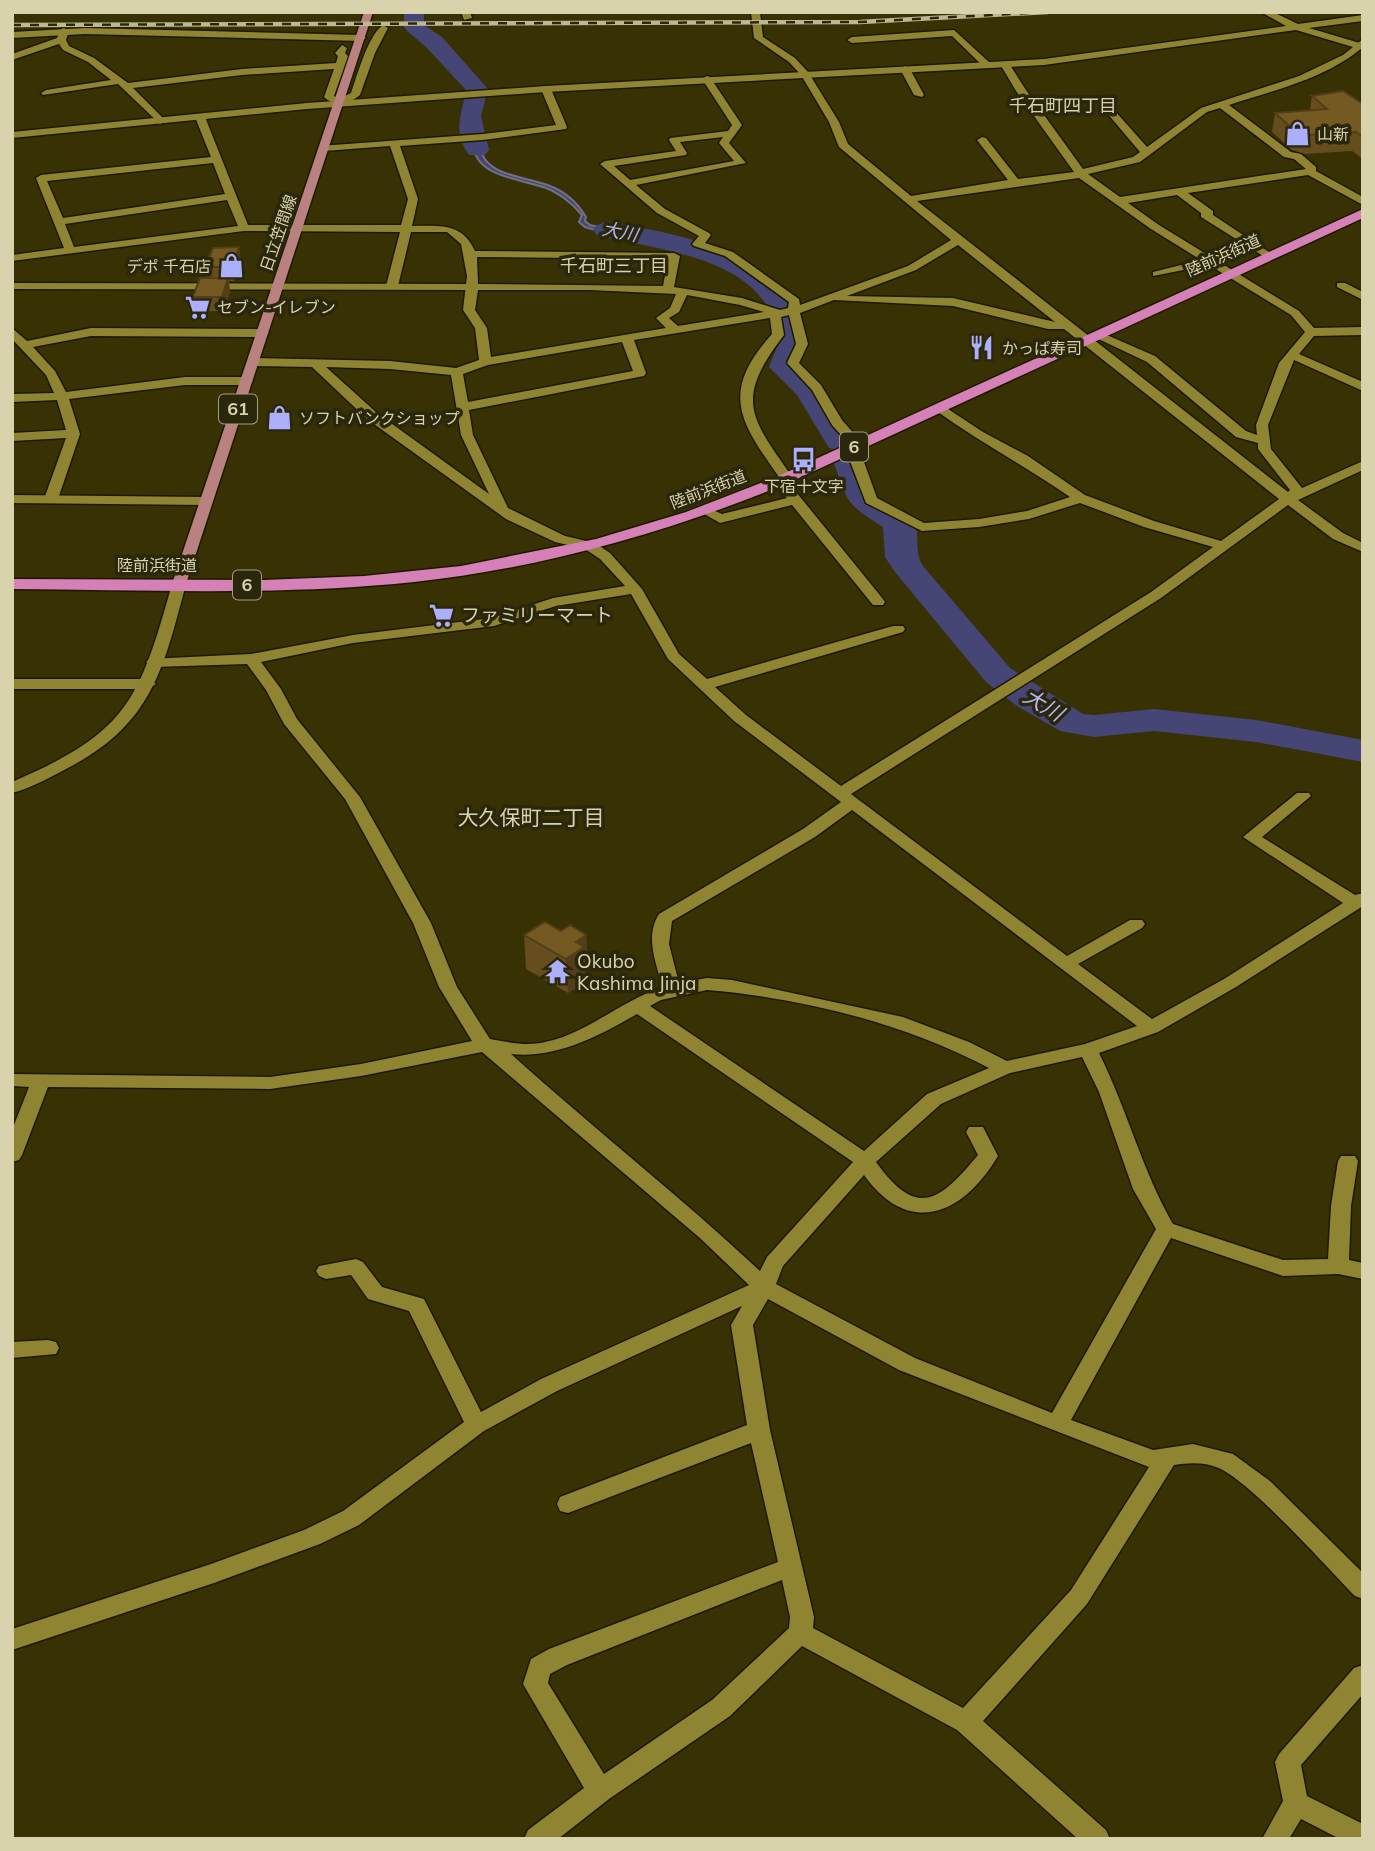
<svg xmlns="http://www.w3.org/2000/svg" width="1375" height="1851" font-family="Mulish,'Noto Sans JP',sans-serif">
<rect width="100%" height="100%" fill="#373103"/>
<g fill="#454676" stroke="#717086" stroke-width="2">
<path d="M410,26H420L481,91L473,92Z"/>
<path d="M479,139C479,178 525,175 550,186C566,192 577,202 586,217L585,221L590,225C605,229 619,231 633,233C686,241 722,251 765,284C773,290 784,296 786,307L775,306L774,301C759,288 742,268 724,259C681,236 630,242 585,227L579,222L582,215C573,204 559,193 546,188C523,179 469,177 474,140Z"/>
<path d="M787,315L795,340L791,354L782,357L781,362L815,391L844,438L834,444L806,392L779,368L781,352L786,351V345L781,342L783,333L778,318Z"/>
</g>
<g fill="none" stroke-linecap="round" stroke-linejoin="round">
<g fill="#454676" fill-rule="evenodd">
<path d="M404,12H424V25L442,37L488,89L481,116L489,150L485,155H469C452,131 462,114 466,90L426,47L407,31L404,27Z"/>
<path d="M606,222C666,231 762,248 794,306C801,317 801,331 807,342L797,365L818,384L855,442L851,448L840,451L829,448L797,395L769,367L779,342C774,331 774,317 767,306C735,254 650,249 597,235L593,230L597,225Z"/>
<path d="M848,451L859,454C867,466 867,483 875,494C884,506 910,508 915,523C920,538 914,552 923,566L1010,668L1083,714L1094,715L1154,709L1256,720L1363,740V762L1256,742L1154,731L1094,737L1060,731L1017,706L986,682L895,572L885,557L883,527C844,502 848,503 833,460L837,454Z"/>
</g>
<defs>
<g id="street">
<path d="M461,12H470L472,18L464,20Z"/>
<path d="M751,12H760L763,37L795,58L808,72L839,122L848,144L911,196L1008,180L977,140L982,137L986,138L1018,179L1074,172L1016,91L1000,64L1002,62H1008L1026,90L1083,169L1133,157L1140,152L1101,106V102H1107L1147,147L1201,108L1299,76L1343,55L1363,39V47C1326,79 1274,90 1229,105L1291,152L1301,154L1316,167V171L1363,197V205L1308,175L1188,193L1213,211V215L1272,254V258L1268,259L1201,217V213L1177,195L1128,203L1159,225L1299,311L1314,328L1363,327V335L1314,336L1299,354L1363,382V391L1294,360L1268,425L1271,449L1302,488L1363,461V470L1298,500L1343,533L1363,543V552L1333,539L1288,505L1161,598L851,794L1067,956L1130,920H1142L1145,924L1142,928L1078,964L1152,1019L1224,979L1343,903L1243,837L1297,793H1309L1311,796L1262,837L1355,895L1363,893V906L1236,987L1158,1032L1099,1053C1127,1109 1142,1170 1173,1224L1283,1260L1328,1259L1331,1206L1338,1161L1341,1156H1355L1358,1161L1351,1206L1349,1260L1363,1263V1279L1338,1274L1283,1276L1171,1238L1071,1420L1153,1450L1193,1444L1233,1454L1270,1481L1363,1573V1599L1355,1596C1327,1568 1248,1478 1216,1467C1202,1462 1189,1463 1174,1465L1087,1604L983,1721L1106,1830L1110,1839H1078L957,1730L802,1646L730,1716L609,1799L558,1839H524L528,1830L584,1788L523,1684L531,1659L549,1649L778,1562L751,1443L568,1513L560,1511L557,1504L560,1497L747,1425L731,1325L742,1306L557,1391L484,1431L359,1525L320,1544L214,1583L12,1650V1629L211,1564L304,1530L343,1511L464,1422L409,1311L368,1299L351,1275L326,1279L319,1276L316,1271L319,1266L356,1259L363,1262L382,1287L424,1299L481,1412L541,1379L749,1285L701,1239L482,1052L361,1076L270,1089L48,1087L22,1155L19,1160L12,1162V1130L29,1087L12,1086V1074L270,1077L361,1064L472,1041L439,987L413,923L345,799L284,724L266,690L247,664L154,667L146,662L149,659L251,654L353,635L492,618L553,598L625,586L600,559L585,549L555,542L506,519L367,419L312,367L253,366L247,362L253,358L390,361L456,368L479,360L475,328L463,310L467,276L461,244L447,232H411L398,286L392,289L386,286L400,232L244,231L12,261V255L64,248L36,178L41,175L211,157L195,117L200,114L205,117L248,225H401L408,199L390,146L324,151L319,148L320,146L483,134L556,125L541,89L546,86L551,89L567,127L566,129L483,140L400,146L418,199L412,226C439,226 462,222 475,251L674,253L680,256L674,287L742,298L780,310L788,308L789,302L725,256L694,246L692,244L699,236L657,213L600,164L605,161L676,151L669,140L670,138L728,131L732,125L702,79L707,76L710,77L742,125L729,143L746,163L636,185L665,209L709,233L711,235L705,243L733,252L799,299L800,305L908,266L951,240L839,147L829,122L801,75L789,62L754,38ZM1220,108L1284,157L1294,159L1306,169L1120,197L1088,174L1140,162L1207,112ZM723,137L719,143L734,161L630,180L614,166L686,155L687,153L680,142ZM213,163L225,194L63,218L47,181ZM1079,178L1151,229L1201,260L1153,272V276L1209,265L1291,315L1305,332L1279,363L1256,425L1257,435L1246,431L1155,356L1100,332L1090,335L1147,362L1236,437L1258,443V449L1290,490L1288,492L917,201ZM227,200L238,226L74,247L65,224ZM958,245L1055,322L953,298L847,296L916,270ZM477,257L668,259L663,286L478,284ZM478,290H589L676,294L670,308L656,318L666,328L491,357L487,328L475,310ZM687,295L740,305L764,312L678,326L669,318L679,312ZM834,300L953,306L1048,329H1064L1279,499L1221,541L1154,521L1085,495L1028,456L983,432L939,403L933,407L935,410C978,441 1025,466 1070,497L1027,511L979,519L924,523L877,498L859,448L864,445L842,420L821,385L799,363L808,344L800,313ZM789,315L796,344L787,363L812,390L832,425L850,445L845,448L866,503L922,531L979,527L1029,519L1080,503L1144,527L1213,547L1151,592L841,786L746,715L715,687L903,632L905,629L903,626H893L707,679L679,654L642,589L610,553L595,543L565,536L508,508L473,435L469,410L644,376L646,373L634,340L770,318L772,334C719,393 740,422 779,477L773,481L787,498L722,514L706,507L699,511L720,523L792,505L873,605H883L885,602L883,599L788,482L793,478C750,417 734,400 784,335L781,317ZM622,342L633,371L468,402L463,374L488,365ZM326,367L390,369L451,375L461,435L489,494L377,413ZM631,594L668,659L734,721L841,802L803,829L659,914C644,938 657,963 662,988C617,1001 578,1043 528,1044C515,1044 502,1041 490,1039L457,987L431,923L360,797L297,719L281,689L261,662L353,643L494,626L556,606ZM852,810L1137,1026L1085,1044L1007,1061L969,1042L903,1017L732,980L707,978L679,983L669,944L672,921L815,837ZM707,990C803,998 903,1023 989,1068L927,1094L864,1151L650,1006L661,1000ZM637,1014L853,1162L767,1257L760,1271C680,1196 593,1128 511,1054C556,1059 599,1036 637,1014ZM1082,1057L1099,1092L1133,1189L1156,1229L1052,1413L915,1358L776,1284L783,1266L864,1175C909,1238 963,1215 998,1156L983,1127H969L966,1132L978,1155C939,1202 917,1219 876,1162L941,1104L1010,1073ZM768,1299L899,1370L1149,1467L1071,1590L963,1708L813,1628L814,1617L770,1430L753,1325ZM782,1580L790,1617L789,1628L712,1700L604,1774L548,1683L550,1674L567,1665Z"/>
<path d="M383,25L388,28L375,53L360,95C347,105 337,108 324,97L334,69L242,75L133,88L164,119L165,121L160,124L118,84L43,95L41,93L46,90L111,80L88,62L63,50L59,44L12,60V54L57,38L61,29L64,28L69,31L66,40L69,46L94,58L128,83L242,69L336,63L338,56L335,53L342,45L347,48L345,53L348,56L334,96L339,99L351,93C357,76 368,35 383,25Z"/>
<path d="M954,30L990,63V67H984L952,36L852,43L847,40L852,37Z"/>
<path d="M905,66L910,69L924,95L922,97L914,95L900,69Z"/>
<path d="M1337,283H1345L1363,292V300L1337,287Z"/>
<path d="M12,328L27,341L91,328L263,329L269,333L263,337L91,336L33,347L55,371L66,392L185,377H247L253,381L247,385H185L69,399L80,434L58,499L51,503L44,499L66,438L12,441V433L66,430L57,400L12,402V394L54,393L46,375L12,339Z"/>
<path d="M12,679H148L156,684L148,689H12Z"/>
<path d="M48,1340L56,1342L59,1348L56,1354L12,1358V1342Z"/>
<path d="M1363,1665V1694L1301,1765L1307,1796L1363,1824V1839H1340L1301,1819L1289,1839H1262L1283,1801L1275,1762L1279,1754L1354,1668Z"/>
</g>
<g id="secondary">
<path d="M1261,12H1273L1298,24L1363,15V21L1309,28L1363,44V50L1296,30L1044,65L546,92L307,109L12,138V132L307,103L546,86L1044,59L1286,26Z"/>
<path d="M85,28L361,35L366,38L361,41L85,34L12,38V32Z"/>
<path d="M12,283L473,284L479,287L473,290L12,289Z"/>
<path d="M12,495L206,497L213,501L206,505L12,503Z"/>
<path d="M179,580L186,584C163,670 152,725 66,769C49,778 31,788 12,793V782C128,732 139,701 172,584Z"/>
</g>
<path id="primary" d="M364,12H373L186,584L179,588L174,587L172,584Z"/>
<path id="highway" d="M1363,209V218L786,484C666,533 542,568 414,582C281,596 146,590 12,589V579L264,580L364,576L461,566L596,539L686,512L774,478Z"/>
</defs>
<use href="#street" stroke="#1d1901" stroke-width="3"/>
<use href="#secondary" stroke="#1d1901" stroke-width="3"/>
<use href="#primary" stroke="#1d1901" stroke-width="3"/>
<use href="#highway" stroke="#1d1901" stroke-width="3"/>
<use href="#street" fill="#8f8431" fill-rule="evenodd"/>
<use href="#secondary" fill="#8f8431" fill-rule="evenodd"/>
<use href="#primary" fill="#b98281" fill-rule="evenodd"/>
<use href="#highway" fill="#d580b7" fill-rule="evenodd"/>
<defs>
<path id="rail" d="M12,25L860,22L1048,12"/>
</defs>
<use href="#rail" stroke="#beb890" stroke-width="4.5"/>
<use href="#rail" stroke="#2b270d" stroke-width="2.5" stroke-dasharray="9" stroke-linecap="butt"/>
</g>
<g fill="#654d1d">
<path d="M1312,96L1363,104V159L1352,151L1305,154L1292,150L1272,132L1275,113L1310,110Z"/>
<path d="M239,247L240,260L234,281H229L230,292L224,311H195L193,297L206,278L205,267Z"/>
<path d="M561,931L586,935L588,969L585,970L586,981L568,993L526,969L524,935Z"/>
</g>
<g fill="#523e18">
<path d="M239,247L240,260L234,281L232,267Z"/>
<path d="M228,278L230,292L224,311L222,297Z"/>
<path d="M586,935L588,969L585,970L586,981L568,993L566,959L576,942Z"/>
</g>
<g fill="#755922" stroke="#523e18" stroke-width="2">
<path d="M1343,91L1363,104V137L1356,132L1308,135L1295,131L1275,113L1327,109L1312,96Z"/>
<path d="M239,247L232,267H205L213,248Z"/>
<path d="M200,278H228L222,297H193Z"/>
<path d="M545,922L561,931L570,925L586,935L576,942L584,947L566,959L524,935Z"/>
</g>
<defs>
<symbol id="shop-bare" viewBox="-9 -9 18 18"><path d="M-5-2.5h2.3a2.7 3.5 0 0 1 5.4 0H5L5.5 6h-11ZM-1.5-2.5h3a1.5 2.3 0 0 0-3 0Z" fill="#acaffb" stroke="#2b270d" stroke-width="2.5" paint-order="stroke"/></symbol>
<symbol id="supermarket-bare" viewBox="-9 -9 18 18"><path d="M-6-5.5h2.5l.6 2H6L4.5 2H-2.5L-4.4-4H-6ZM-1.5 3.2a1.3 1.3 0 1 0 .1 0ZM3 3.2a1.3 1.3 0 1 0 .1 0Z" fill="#acaffb" stroke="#2b270d" stroke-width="2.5" paint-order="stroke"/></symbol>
<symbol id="restaurant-bare" viewBox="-9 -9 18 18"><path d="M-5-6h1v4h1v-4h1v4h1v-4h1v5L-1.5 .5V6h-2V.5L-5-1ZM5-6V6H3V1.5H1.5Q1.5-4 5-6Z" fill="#acaffb" stroke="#2b270d" stroke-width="2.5" paint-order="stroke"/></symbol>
<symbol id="bus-bare" viewBox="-9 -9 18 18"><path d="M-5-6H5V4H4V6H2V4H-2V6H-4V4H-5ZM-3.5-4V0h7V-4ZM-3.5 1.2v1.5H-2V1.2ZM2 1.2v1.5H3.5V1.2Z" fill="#acaffb" stroke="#2b270d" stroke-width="2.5" paint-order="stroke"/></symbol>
<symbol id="temple-bare" viewBox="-9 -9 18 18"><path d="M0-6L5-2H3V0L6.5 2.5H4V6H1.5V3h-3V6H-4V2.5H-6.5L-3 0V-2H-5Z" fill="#acaffb" stroke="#2b270d" stroke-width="2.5" paint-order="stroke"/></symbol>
</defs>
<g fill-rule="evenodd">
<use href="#shop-bare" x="1280" y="116" width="35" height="35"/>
<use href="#shop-bare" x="214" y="248" width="35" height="35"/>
<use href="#supermarket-bare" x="180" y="290" width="35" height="35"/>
<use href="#restaurant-bare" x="964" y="330" width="35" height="35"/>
<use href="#shop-bare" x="262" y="400" width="35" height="35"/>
<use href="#bus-bare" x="786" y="442" width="35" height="35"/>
<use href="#supermarket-bare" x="424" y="598" width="35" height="35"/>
<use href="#temple-bare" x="540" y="954" width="35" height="35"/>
</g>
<g text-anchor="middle" stroke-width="7" stroke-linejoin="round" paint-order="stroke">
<g font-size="16" fill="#d8d3ac" stroke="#2b270d" text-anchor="start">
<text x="1317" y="140">山新</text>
<text x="211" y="272" text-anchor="end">デポ 千石店</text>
<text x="217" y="313">セブン-イレブン</text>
<text x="1002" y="354">かっぱ寿司</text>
<text x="299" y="424">ソフトバンクショップ</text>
<text x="804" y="492" text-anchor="middle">下宿十文字</text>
</g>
<g font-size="16" fill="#d8d3ac" stroke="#2b270d">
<text transform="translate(278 233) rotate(-71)" y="6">日立笠間線</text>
<text transform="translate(1223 255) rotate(-24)" y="6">陸前浜街道</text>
<text transform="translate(708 489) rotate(-21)" y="6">陸前浜街道</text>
<text x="157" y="571">陸前浜街道</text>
</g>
<g font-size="18" fill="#d8d3ac" stroke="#2b270d">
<text x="1063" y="112">千石町四丁目</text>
<text x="614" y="272">千石町三丁目</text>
</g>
<g font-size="18" font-style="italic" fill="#b5b8f7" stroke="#2b270d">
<text transform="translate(620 232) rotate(11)" y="6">大川</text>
</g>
<g fill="#2b270d" stroke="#a49f7c" stroke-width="2">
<rect x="219" y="394.5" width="38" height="29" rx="5"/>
<rect x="840" y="432.5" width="28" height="29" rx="5"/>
<rect x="233" y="570.5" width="28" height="29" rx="5"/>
</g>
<g font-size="18" font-weight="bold" fill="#d8d3ac">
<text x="238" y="415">61</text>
<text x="854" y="453">6</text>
<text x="247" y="591">6</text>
</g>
<g font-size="19" fill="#d8d3ac" stroke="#2b270d" text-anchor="start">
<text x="461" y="622">ファミリーマート</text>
<text x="577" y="968">Okubo<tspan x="577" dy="22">Kashima Jinja</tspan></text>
</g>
<g font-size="21" font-style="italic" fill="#b5b8f7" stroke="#2b270d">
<text transform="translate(1043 705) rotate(31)" y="7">大川</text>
</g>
<g font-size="21" fill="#d8d3ac" stroke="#2b270d">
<text x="531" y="825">大久保町二丁目</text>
</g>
</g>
<rect width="1375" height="1851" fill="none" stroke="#d8d3ac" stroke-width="28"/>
</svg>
